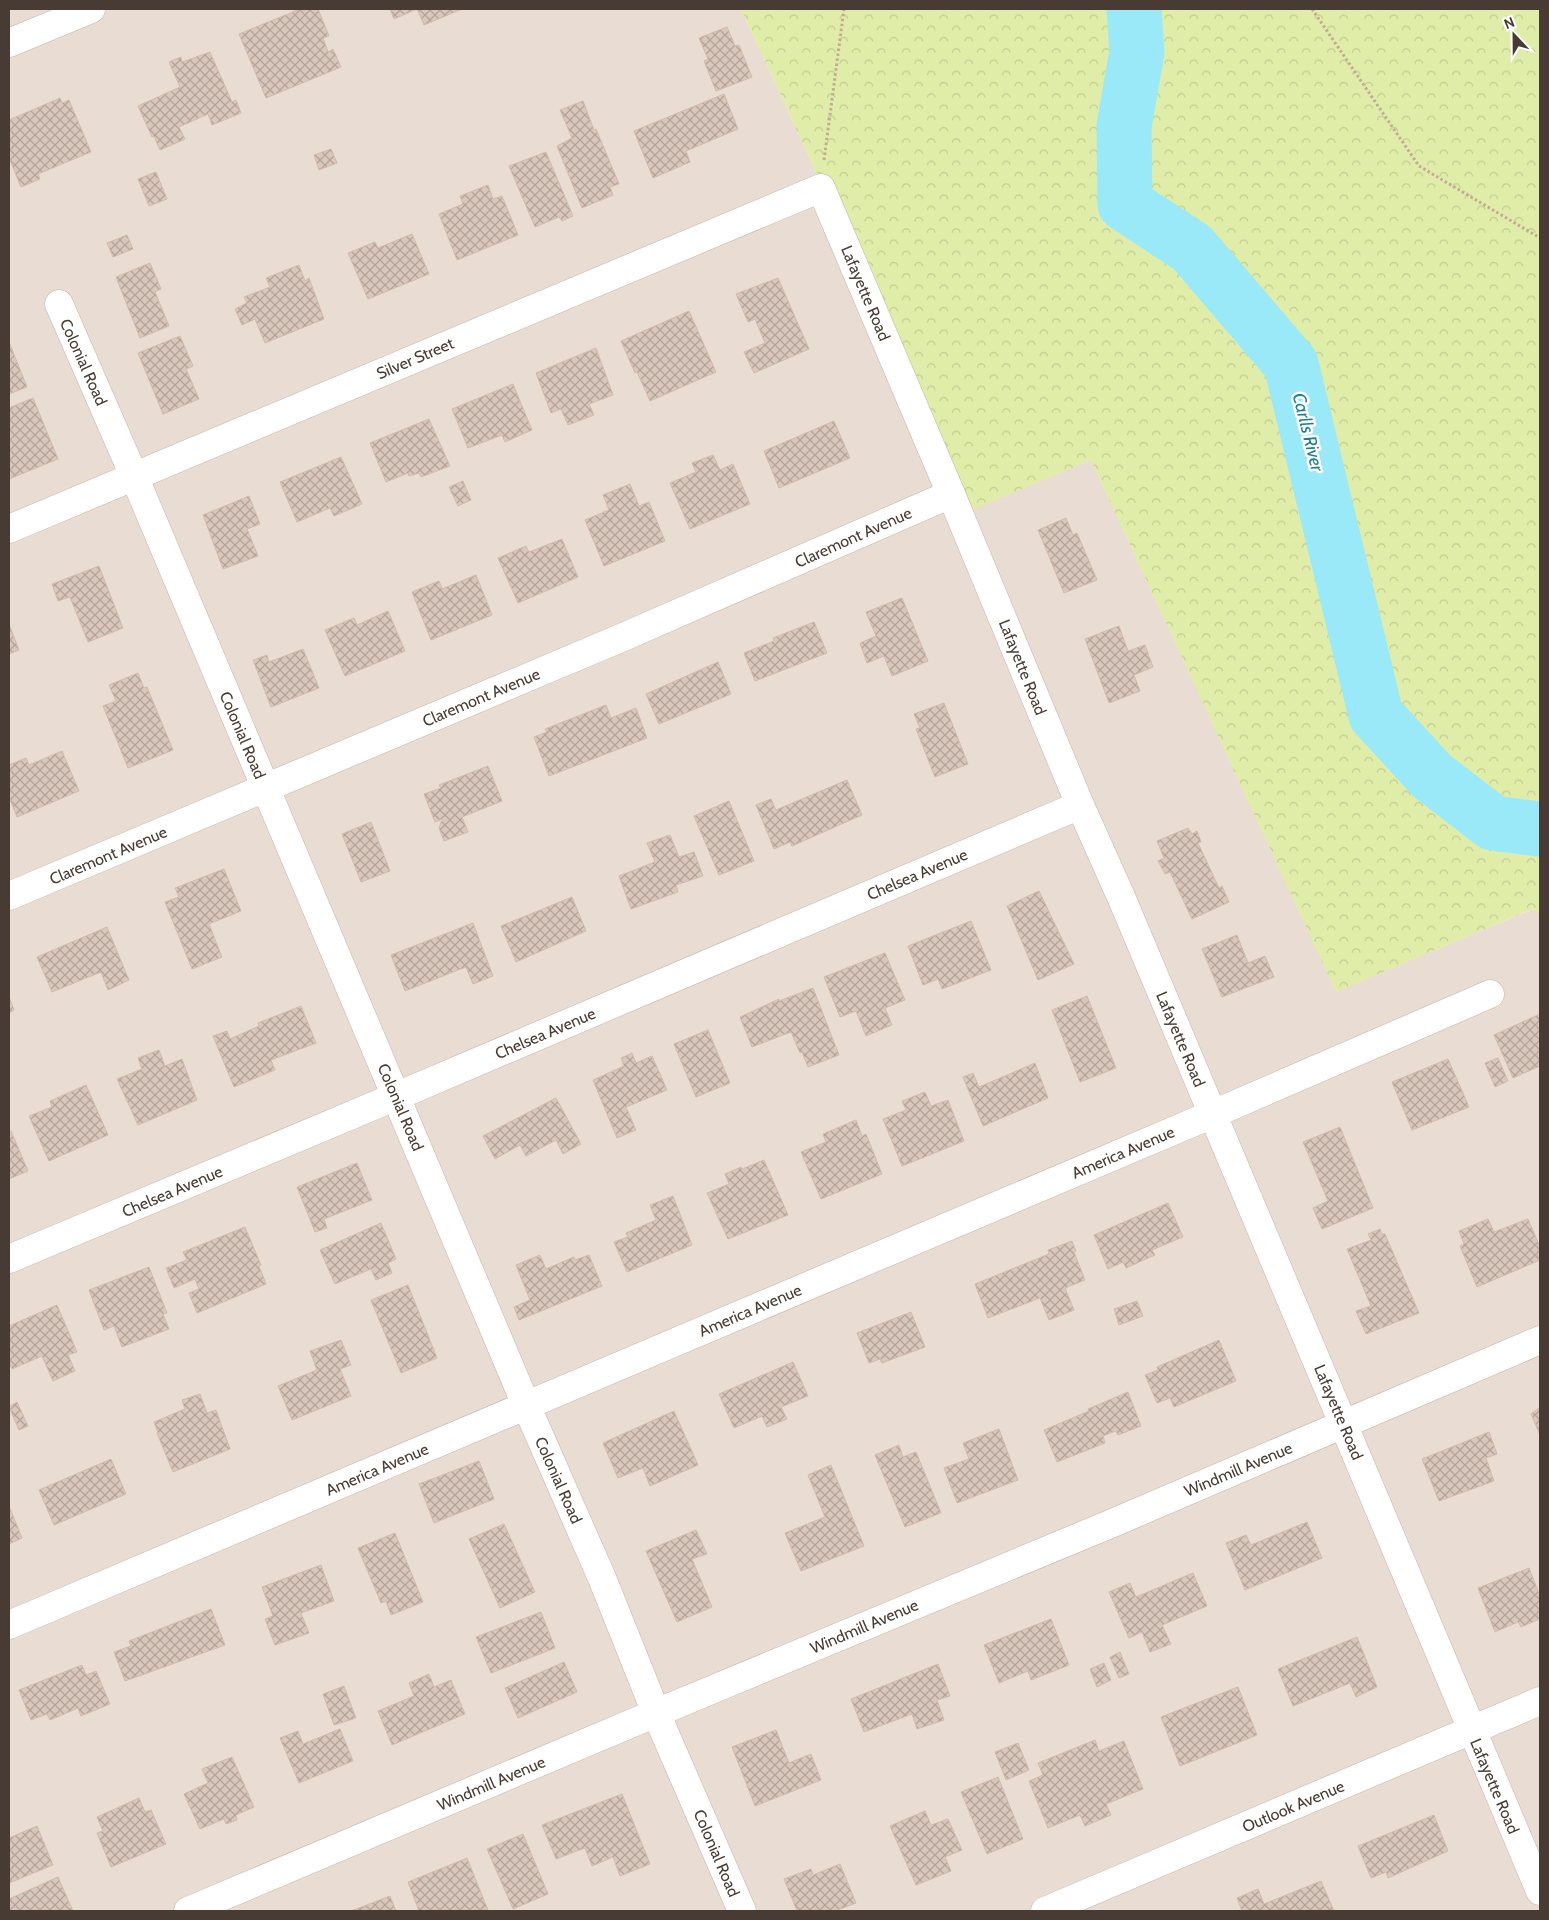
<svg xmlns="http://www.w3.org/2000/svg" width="1549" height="1920" font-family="Cabin,sans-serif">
<defs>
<pattern id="forest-crowns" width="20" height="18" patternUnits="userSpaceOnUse" patternTransform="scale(1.25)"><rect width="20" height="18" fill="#dfeda9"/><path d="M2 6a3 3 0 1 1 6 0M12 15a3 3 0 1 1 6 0" fill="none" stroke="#c1cc92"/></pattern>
<pattern id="building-cross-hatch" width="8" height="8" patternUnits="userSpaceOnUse" patternTransform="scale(1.25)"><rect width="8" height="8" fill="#dac7bc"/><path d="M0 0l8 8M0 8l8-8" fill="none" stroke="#b3a39a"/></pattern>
</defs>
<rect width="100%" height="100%" fill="#f4ece5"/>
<path fill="#e9dcd2" d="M9,9H741L971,509L1091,460L1336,991L1533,909L1540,915V1911H9Z"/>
<path fill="url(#forest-crowns)" d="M741,9H1540V915L1532,909L1336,992L1091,460L972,510Z"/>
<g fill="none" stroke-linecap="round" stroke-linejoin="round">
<path stroke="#9ae9f8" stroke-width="55" d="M1134,9L1137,52L1124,126L1125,204L1192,248L1291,364L1376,715L1432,776L1493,823L1540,829"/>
</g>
<g fill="url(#building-cross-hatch)" stroke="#d3baab">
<path d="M300,9H318L329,36L323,38L328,52L333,49L341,67L266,98L239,34Z"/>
<path d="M390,9H462L424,25L417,9L394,19Z"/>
<path d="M727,27L735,46L739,45L752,77L716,91L704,61L708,59L699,38Z"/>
<path d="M210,52L232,102L236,100L241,113L212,125L208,114L179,127L185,139L160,150L154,136L152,137L138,106L180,87L169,62L181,57L182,62Z"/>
<path d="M724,94L738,129L686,151L690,162L653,178L634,131Z"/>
<path d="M60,98L62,103L69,100L91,152L38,174L40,179L21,187L9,158V120Z"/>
<path d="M583,101L594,130L596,129L619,184L610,187L613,195L582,208L557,146L572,138L560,110Z"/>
<path d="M331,149L337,163L319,170L314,155Z"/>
<path d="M546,152L573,216L562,221L559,217L535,227L509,166Z"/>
<path d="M156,172L167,199L149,206L138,179Z"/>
<path d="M488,185L493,199L502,196L518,235L457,260L439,214L463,204L460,196Z"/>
<path d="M412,234L429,274L368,299L348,253L375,242L378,248Z"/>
<path d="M127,235L133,249L113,257L107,243Z"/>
<path d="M150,263L161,289L155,292L169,326L140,338L116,277Z"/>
<path d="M299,265L305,281L309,278L324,319L265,343L255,319L242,325L235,309L247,303L244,297L270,287L266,278Z"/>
<path d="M778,278L809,349L754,373L744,352L765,343L755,319L748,322L736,294Z"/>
<path d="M689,311L716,372L650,401L637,372L635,373L621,341Z"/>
<path d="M180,336L193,366L186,369L199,399L163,414L138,353Z"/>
<path d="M9,342L27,387L9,394Z"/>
<path d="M596,348L613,395L589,404L594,415L568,425L561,409L551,413L536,373Z"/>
<path d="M513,384L532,430L505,442L502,435L468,448L452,409Z"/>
<path d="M33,398L58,459L9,479V408Z"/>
<path d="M429,419L450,466L421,477L419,473L409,476L408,473L386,482L370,443Z"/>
<path d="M834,421L850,458L779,488L764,451Z"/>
<path d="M713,455L720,470L733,464L750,504L690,529L670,483L696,472L692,463Z"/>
<path d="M341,457L362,504L334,516L330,508L297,522L280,482Z"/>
<path d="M463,481L471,500L458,506L449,487Z"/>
<path d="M630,484L639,506L649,502L665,541L604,566L585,520L609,510L603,495Z"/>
<path d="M249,496L260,524L247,529L258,556L223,569L203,515Z"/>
<path d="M1066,518L1073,535L1077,533L1097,580L1064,593L1038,530Z"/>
<path d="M562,539L578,577L518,603L498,558L526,546L529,552Z"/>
<path d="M99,566L123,628L88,642L70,597L58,601L52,584Z"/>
<path d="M476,575L492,615L431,640L412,592L439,581L442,589Z"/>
<path d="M902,598L928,661L892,676L884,656L867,663L860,643L876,636L866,612Z"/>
<path d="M388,611L405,651L345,676L325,630L354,618L357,625Z"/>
<path d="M814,622L827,653L755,681L744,653L774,641L773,638Z"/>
<path d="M9,624L19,650L9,654Z"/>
<path d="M1119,626L1128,651L1145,645L1153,667L1134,675L1140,691L1109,703L1085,639Z"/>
<path d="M303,649L319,688L271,707L253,660L267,655L269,662Z"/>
<path d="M718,662L731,694L659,724L646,694Z"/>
<path d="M138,673L144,688L147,687L173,750L128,768L103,706L116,701L109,685Z"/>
<path d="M944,703L968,764L935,777L916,729L920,728L914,714Z"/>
<path d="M606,705L611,718L636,708L647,738L549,776L534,737L547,732L545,729Z"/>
<path d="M62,751L79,791L17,817L9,797V765L26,758L29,765Z"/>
<path d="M488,766L502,801L462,817L468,832L444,841L439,828L442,819L435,822L424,794L441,788L439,785Z"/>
<path d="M847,780L862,815L792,846L790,842L774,849L756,805L771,799L776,810Z"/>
<path d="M729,801L754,861L719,875L694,816Z"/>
<path d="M371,822L390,871L361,882L342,834Z"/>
<path d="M1188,828L1192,834L1197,831L1201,842L1198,843L1219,888L1222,886L1229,902L1192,919L1170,872L1165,874L1158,861L1164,858L1157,841Z"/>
<path d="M670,835L679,857L694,852L703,876L676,885L678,892L631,909L619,876L655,862L647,843Z"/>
<path d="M224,869L241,911L209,924L222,957L192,969L165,902L179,897L175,888Z"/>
<path d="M1039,891L1074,964L1038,980L1007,906Z"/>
<path d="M572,897L586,931L516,962L501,926Z"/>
<path d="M971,921L991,970L942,989L938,979L923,985L908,946Z"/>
<path d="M473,923L493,976L473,984L466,967L405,991L391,955Z"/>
<path d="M107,927L129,980L108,990L101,972L52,992L37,957Z"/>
<path d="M1237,935L1248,963L1265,956L1274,977L1222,997L1202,949Z"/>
<path d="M885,953L905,1000L885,1008L892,1025L866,1036L856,1011L840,1017L824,977Z"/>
<path d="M813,988L839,1055L808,1067L802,1052L800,1053L791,1032L752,1047L740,1017L779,999V1001Z"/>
<path d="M1087,996L1116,1068L1080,1082L1052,1010Z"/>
<path d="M9,997L14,1010L9,1013Z"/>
<path d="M301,1006L316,1043L271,1060L275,1070L234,1087L213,1036L227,1031L230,1039L259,1026L258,1023Z"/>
<path d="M1540,1014V1066L1513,1078L1494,1035Z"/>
<path d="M708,1030L730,1083L696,1097L674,1044Z"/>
<path d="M159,1050L165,1066L182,1059L197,1100L138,1125L117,1079L142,1069L138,1058Z"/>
<path d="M632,1053L636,1063L652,1056L667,1090L626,1107L636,1130L617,1138L593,1080L624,1066L621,1058Z"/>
<path d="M1498,1058L1508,1081L1495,1087L1485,1063Z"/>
<path d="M1448,1059L1469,1107L1412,1130L1392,1082Z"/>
<path d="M1035,1063L1048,1098L983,1126L963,1077L973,1073L979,1087Z"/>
<path d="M86,1085L108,1135L49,1161L29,1116L52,1107L50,1101Z"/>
<path d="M925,1092L931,1106L948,1100L964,1141L902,1166L883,1119L906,1110L902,1101Z"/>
<path d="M556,1098L581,1144L563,1154L556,1140L526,1156L520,1145L495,1159L483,1136Z"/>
<path d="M856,1120L862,1136L866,1134L882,1174L821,1199L801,1152L826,1142L823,1134Z"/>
<path d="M1340,1127L1373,1208L1322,1229L1313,1208L1328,1201L1303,1142Z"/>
<path d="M11,1131L28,1171L9,1179V1132Z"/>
<path d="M764,1160L788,1215L728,1239L707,1193L729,1184L725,1174L741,1167L742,1169Z"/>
<path d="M357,1163L372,1200L324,1219L327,1228L315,1232L297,1187Z"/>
<path d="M673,1196L692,1245L627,1272L614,1242L628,1237L626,1233L656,1220L650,1205Z"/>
<path d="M1168,1203L1183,1237L1152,1250L1155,1255L1126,1268L1123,1262L1108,1269L1094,1235Z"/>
<path d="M1488,1219L1494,1232L1528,1219L1540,1247V1260L1477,1287L1460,1246L1464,1244L1459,1231Z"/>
<path d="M381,1223L396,1259L388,1263L392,1273L376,1280L371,1269L335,1284L320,1250Z"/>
<path d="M245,1227L261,1265L259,1266L266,1284L197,1313L189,1293L199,1289L195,1279L174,1288L166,1268L187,1260L183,1252Z"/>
<path d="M1380,1229L1382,1234H1385L1419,1313L1366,1334L1356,1311L1371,1306L1347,1249L1371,1240L1368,1234Z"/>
<path d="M1072,1241L1076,1251L1074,1252L1085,1280L1065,1288L1074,1310L1049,1320L1040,1298L988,1318L975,1284L1049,1254L1048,1250Z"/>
<path d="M540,1255L546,1269L574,1257L575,1260L589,1255L602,1286L519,1320L514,1307L530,1300L516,1265Z"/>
<path d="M149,1267L167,1313L163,1314L169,1329L122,1347L114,1326L104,1330L89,1290Z"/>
<path d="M408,1285L437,1358L401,1373L371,1300Z"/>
<path d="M1137,1301L1143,1316L1119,1325L1114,1309Z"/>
<path d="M57,1305L77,1352L68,1355L75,1371L53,1381L42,1356L12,1369L9,1363V1326Z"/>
<path d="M911,1312L925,1347L882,1363L880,1359L869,1363L857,1333Z"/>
<path d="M341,1340L351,1365L340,1369L351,1396L292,1420L278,1386L317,1370L310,1351Z"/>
<path d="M1219,1340L1236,1381L1174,1407L1170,1398L1157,1403L1145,1375L1158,1370L1157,1367Z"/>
<path d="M793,1362L808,1396L781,1407L787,1419L767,1427L762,1416L734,1428L719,1394Z"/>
<path d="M1128,1392L1141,1426L1118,1435L1116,1431L1103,1436L1105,1443L1057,1462L1044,1430L1089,1411L1088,1409Z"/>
<path d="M200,1394L207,1413L216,1410L230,1449L173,1472L157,1433H158L154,1422L185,1409L182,1400Z"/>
<path d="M17,1402L28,1426L19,1430L9,1407Z"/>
<path d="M1540,1407V1435L1531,1414Z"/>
<path d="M674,1411L698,1465L650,1486L643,1468L618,1478L603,1443Z"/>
<path d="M999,1429L1018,1480L957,1503L944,1468L969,1459L963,1443Z"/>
<path d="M1489,1432L1497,1454L1486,1458L1494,1481L1439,1501L1422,1459Z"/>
<path d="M899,1445L903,1457L916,1452L941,1513L905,1527L875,1455Z"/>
<path d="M111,1459L126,1494L54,1525L39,1490Z"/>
<path d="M479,1461L494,1499L434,1523L419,1484Z"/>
<path d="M831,1465L864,1546L801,1571L785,1533L825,1517L808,1475Z"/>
<path d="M9,1506L22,1538L9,1544Z"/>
<path d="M1307,1522L1322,1558L1245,1590L1226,1543L1246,1535L1251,1545Z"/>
<path d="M504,1524L535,1592L500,1608L469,1539Z"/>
<path d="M696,1530L707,1554L692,1559L712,1607L677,1622L646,1551Z"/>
<path d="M395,1533L423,1602L391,1615L386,1601L381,1603L358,1548Z"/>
<path d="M321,1565L334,1601L301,1613L309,1633L275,1645L265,1619L273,1616L262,1587Z"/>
<path d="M1529,1568L1540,1596V1619L1521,1627L1518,1622L1495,1632L1478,1588Z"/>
<path d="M1193,1573L1207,1606L1162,1625L1171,1644L1150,1652L1142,1632L1129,1638L1109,1592L1130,1583L1136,1597Z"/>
<path d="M211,1609L225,1645L125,1681L114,1652L131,1646L129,1641Z"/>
<path d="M541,1612L555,1648L491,1673L476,1637Z"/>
<path d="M1051,1619L1069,1665L1031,1680L1028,1671L999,1683L984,1645Z"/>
<path d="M1357,1637L1377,1687L1356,1697L1350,1683L1293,1706L1278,1669Z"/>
<path d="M1120,1652L1129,1674L1119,1678L1110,1657Z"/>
<path d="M564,1662L577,1692L518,1718L505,1688Z"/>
<path d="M1104,1663L1111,1680L1097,1687L1090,1669Z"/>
<path d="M938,1664L950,1696L937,1700L944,1720L917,1729L912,1714L864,1732L851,1699Z"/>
<path d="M82,1665L86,1675L96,1671L110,1704L81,1716L78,1708L50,1720L47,1714L31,1720L19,1690Z"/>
<path d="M429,1674L434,1687L451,1680L465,1714L392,1745L378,1711L414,1696L409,1683Z"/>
<path d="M344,1686L356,1718L334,1725L323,1694Z"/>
<path d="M1238,1687L1257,1735L1180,1766L1161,1717Z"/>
<path d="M340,1729L353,1761L299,1783L280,1738L298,1731L303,1744Z"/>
<path d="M776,1730L789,1763L811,1754L821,1780L755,1806L732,1747Z"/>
<path d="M1095,1740L1099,1751L1124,1741L1143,1789L1106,1804L1111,1815L1085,1826L1080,1815L1048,1828L1029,1781L1043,1775L1038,1763Z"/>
<path d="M1018,1743L1029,1770L1006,1780L995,1752Z"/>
<path d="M232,1757L254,1807L236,1815L237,1820L226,1824L224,1819L200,1829L184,1794L208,1783L202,1769Z"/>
<path d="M998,1777L1023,1839L987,1854L961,1792Z"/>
<path d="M622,1794L650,1864L620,1876L613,1857L592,1866L585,1848L556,1859L542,1825Z"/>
<path d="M139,1798L145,1812L151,1810L166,1844L111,1867L97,1833L103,1831L97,1817Z"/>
<path d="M925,1811L931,1825L948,1819L962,1850L945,1857L951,1871L916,1885L890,1826Z"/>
<path d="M1434,1815L1448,1851L1388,1878L1386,1872L1371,1878L1358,1846Z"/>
<path d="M37,1826L53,1865L9,1883V1838Z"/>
<path d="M523,1834L548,1894L513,1909L487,1849Z"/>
<path d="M467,1858L488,1910L419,1911L408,1882Z"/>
<path d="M840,1864L856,1903L835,1911H797L784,1879L811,1869L813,1875Z"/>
<path d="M58,1877L73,1911H9V1899Z"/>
<path d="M1321,1881L1334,1911H1242L1237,1898L1258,1889L1264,1904Z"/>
<path d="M390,1896L396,1911H351Z"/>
</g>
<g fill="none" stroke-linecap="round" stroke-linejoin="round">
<defs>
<g id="minor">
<path d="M9,43L91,9"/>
<path d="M59,304L134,476L526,1405L602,1578L656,1713L742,1911"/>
<path d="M9,529L821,188L951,494L1080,805L1122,899L1540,1891"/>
<path d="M9,896L621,638L951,494"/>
<path d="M9,1259L397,1096L1080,805"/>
<path d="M9,1625L1213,1114L1490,994"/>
<path d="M188,1911L656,1713L1115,1522L1540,1340"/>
<path d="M1045,1911L1540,1701"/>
</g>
</defs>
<use href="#minor" stroke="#c4b4a9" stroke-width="29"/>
<g stroke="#c4a996" stroke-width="3" stroke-dasharray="2.5 2.5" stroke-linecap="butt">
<path d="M1312,9L1419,166L1540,238"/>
<path d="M824,160L844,9"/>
</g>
<use href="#minor" stroke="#fff" stroke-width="28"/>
</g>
<g text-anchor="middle" stroke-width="5" stroke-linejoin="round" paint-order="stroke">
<g font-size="16" fill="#483b34" stroke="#fff">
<text transform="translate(866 293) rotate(67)" y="6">Lafayette Road</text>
<text transform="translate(415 358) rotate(-23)" y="6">Silver Street</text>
<text transform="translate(84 362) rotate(66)" y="6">Colonial Road</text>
<text transform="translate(853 537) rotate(-24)" y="6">Claremont Avenue</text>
<text transform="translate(1023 667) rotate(68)" y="6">Lafayette Road</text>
<text transform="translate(481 697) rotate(-23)" y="6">Claremont Avenue</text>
<text transform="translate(243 735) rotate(67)" y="6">Colonial Road</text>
<text transform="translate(108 855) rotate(-23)" y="6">Claremont Avenue</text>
<text transform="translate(917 874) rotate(-23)" y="6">Chelsea Avenue</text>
<text transform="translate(545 1033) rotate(-23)" y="6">Chelsea Avenue</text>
<text transform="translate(1181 1039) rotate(67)" y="6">Lafayette Road</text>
<text transform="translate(401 1107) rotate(67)" y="6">Colonial Road</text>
<text transform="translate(1123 1152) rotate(-23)" y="6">America Avenue</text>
<text transform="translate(172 1191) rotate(-23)" y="6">Chelsea Avenue</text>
<text transform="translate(750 1310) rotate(-23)" y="6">America Avenue</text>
<text transform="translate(1339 1412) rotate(67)" y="6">Lafayette Road</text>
<text transform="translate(377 1469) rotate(-23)" y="6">America Avenue</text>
<text transform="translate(1238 1469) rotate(-23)" y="6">Windmill Avenue</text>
<text transform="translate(559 1480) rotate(66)" y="6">Colonial Road</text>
<text transform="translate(864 1626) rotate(-23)" y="6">Windmill Avenue</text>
<text transform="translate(491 1783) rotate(-23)" y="6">Windmill Avenue</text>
<text transform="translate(1495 1786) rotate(67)" y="6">Lafayette Road</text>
<text transform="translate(1293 1806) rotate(-23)" y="6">Outlook Avenue</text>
<text transform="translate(717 1853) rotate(67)" y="6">Colonial Road</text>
</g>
<g font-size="18" font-style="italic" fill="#1d7e94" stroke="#fff">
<text transform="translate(1308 432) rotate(76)" y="6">Carlls River</text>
</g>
</g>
<rect width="1549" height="1920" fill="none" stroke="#483b34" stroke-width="20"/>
<g transform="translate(1514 35) rotate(338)" stroke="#ffffff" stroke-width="4" paint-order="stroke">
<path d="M0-4L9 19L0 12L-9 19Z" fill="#483b34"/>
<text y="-8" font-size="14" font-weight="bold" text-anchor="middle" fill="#483b34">N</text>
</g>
</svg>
